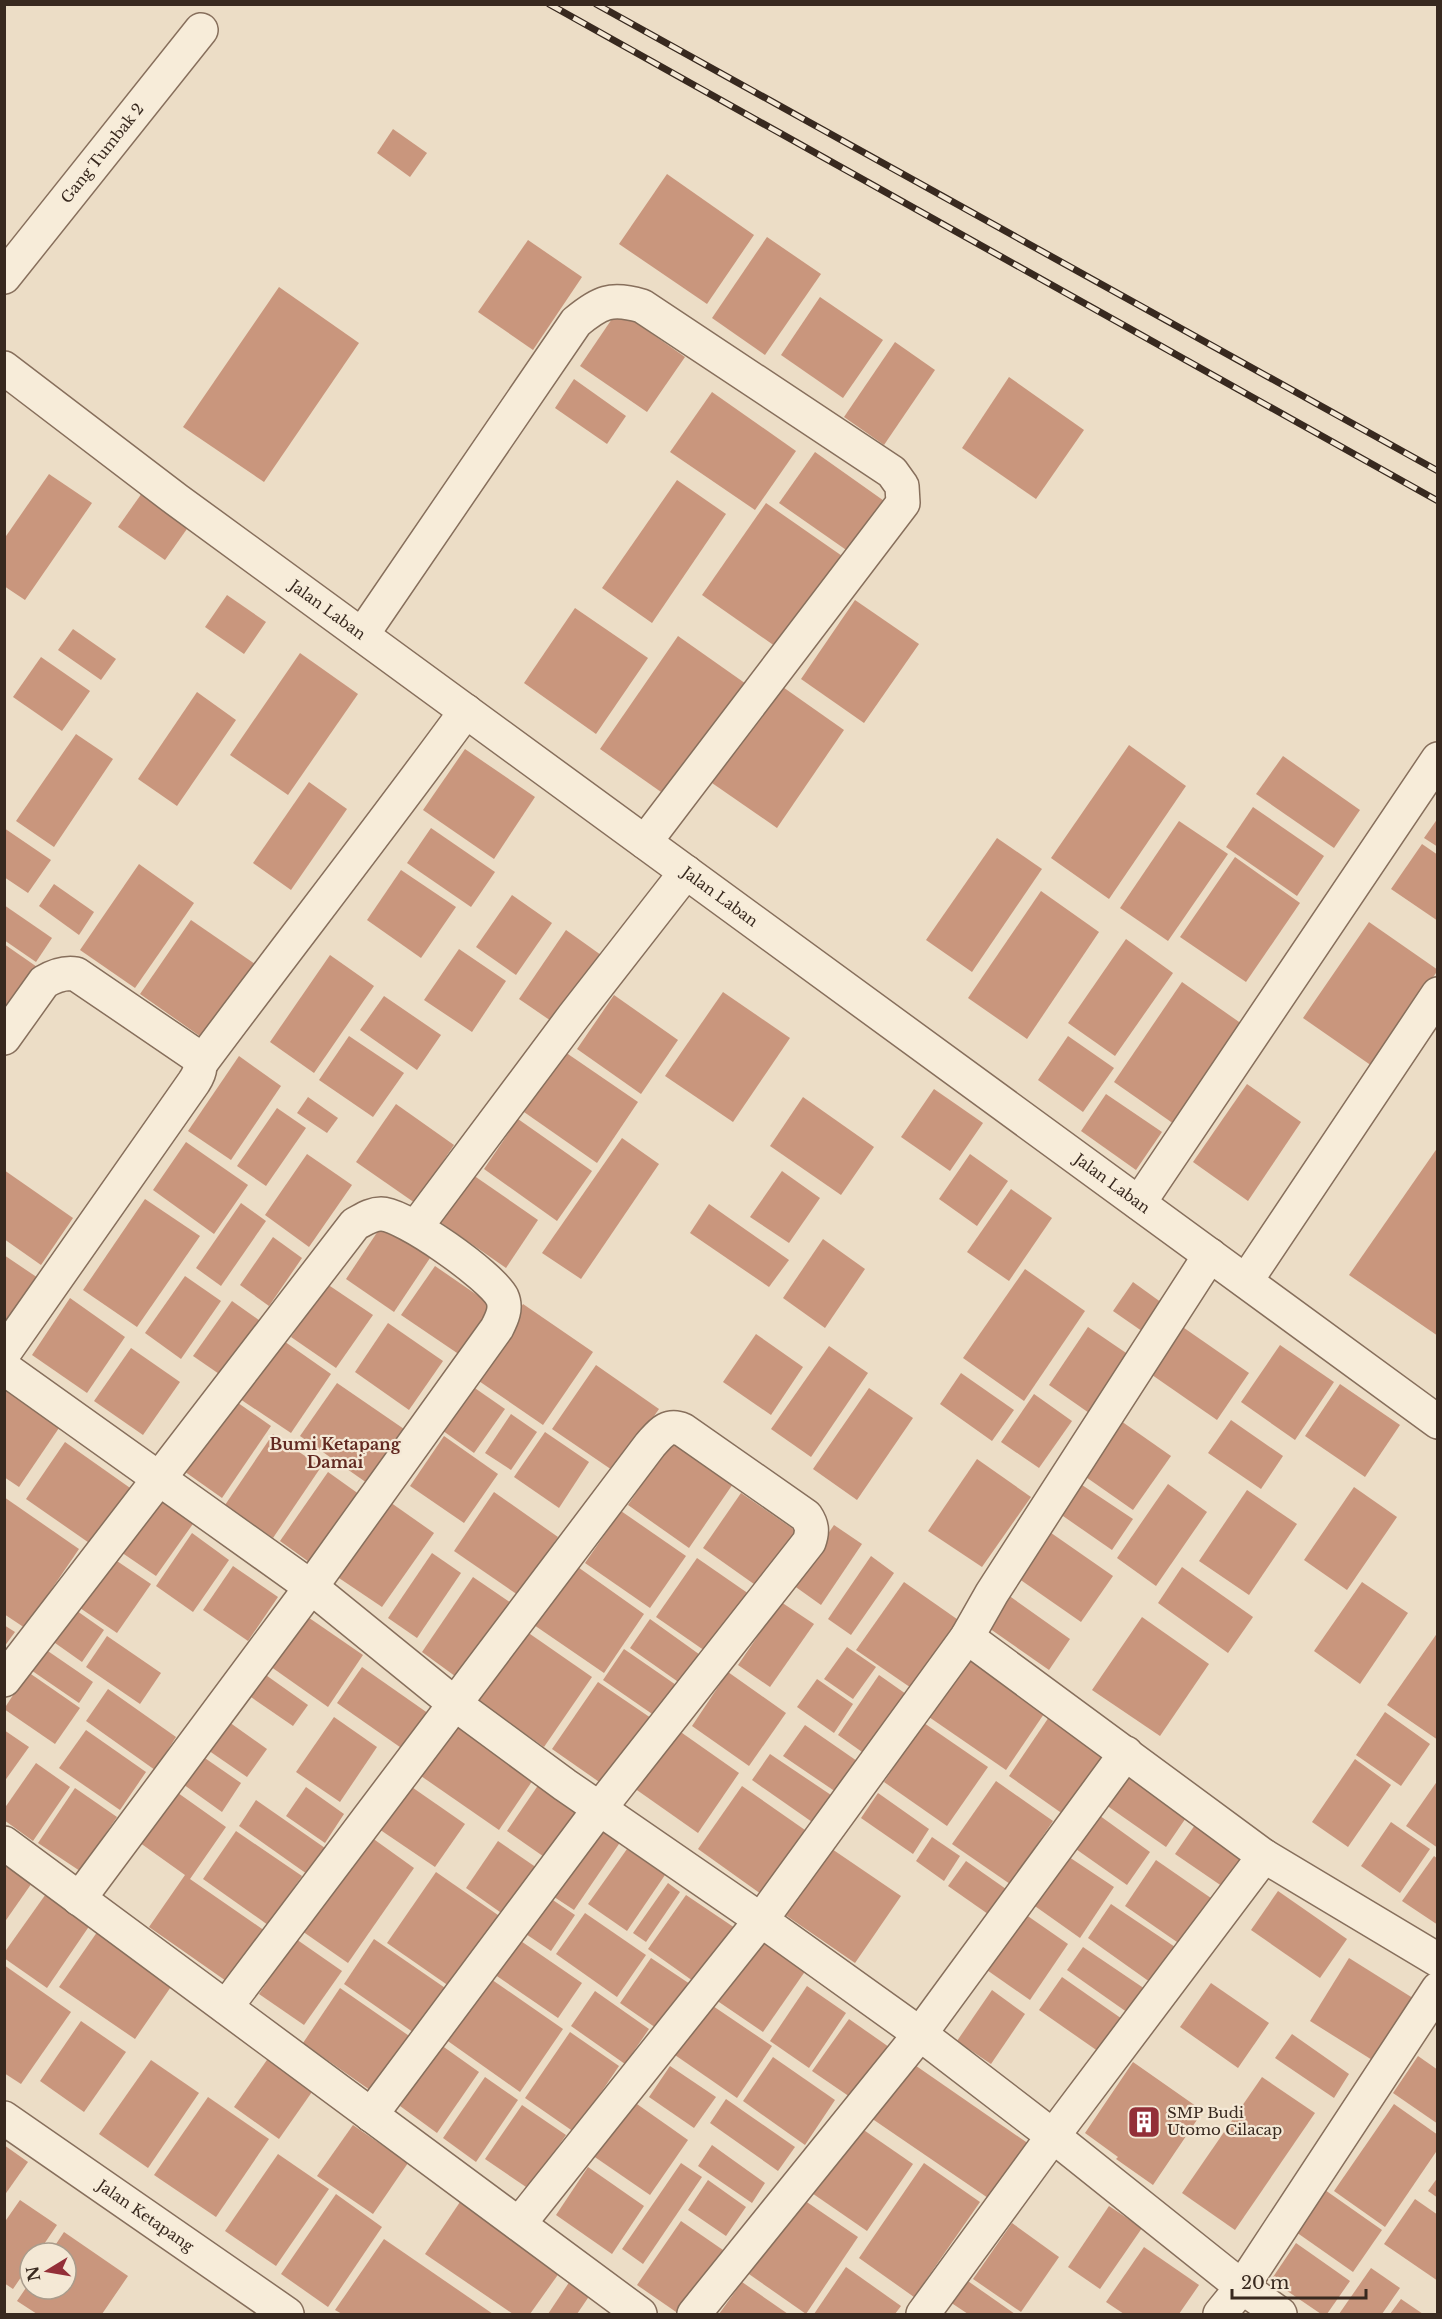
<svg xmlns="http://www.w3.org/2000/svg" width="1442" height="2319" font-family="'Libre Baskerville',serif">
<rect width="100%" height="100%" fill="#ecddc6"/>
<g fill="#c9967d">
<path d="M393,129L427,153L410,177L377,153Z"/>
<path d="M667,174L754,235L707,304L619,244Z"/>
<path d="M767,237L821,274L765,355L712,318Z"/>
<path d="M528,240L582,277L533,350L478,312Z"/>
<path d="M279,287L359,343L264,482L183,427Z"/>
<path d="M820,297L883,340L843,398L781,355Z"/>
<path d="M618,310L685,357L647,412L580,366Z"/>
<path d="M895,342L935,370L884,445L844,417Z"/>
<path d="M1009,377L1084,430L1036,499L962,448Z"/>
<path d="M574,379L626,416L607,444L555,408Z"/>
<path d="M712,392L796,451L755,510L670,452Z"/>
<path d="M815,452L887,503L852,554L779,503Z"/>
<path d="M49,474L92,503L25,600L4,586V539Z"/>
<path d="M677,480L726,514L652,623L602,588Z"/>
<path d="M142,493L189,526L165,560L118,527Z"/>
<path d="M766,503L845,558L782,651L702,595Z"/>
<path d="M227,595L266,622L244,654L205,627Z"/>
<path d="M855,600L919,644L864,723L801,679Z"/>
<path d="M575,608L648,658L596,734L524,683Z"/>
<path d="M73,629L116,659L101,680L58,650Z"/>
<path d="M678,636L749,686L671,799L600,749Z"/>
<path d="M300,653L358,694L288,795L230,755Z"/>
<path d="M41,657L90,691L62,731L13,697Z"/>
<path d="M780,685L844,730L777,828L712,783Z"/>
<path d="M197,692L236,720L177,806L138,779Z"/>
<path d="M76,734L113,759L54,847L16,821Z"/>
<path d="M1129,745L1186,786L1109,899L1051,858Z"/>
<path d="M465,749L535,797L494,859L423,810Z"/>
<path d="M1283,756L1360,810L1334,848L1256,794Z"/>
<path d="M309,782L347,809L291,890L253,863Z"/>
<path d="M1253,807L1324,856L1297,896L1226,847Z"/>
<path d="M1438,818V847L1424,838Z"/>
<path d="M1179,821L1228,854L1168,941L1120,908Z"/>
<path d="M4,828L51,860L28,893L4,877Z"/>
<path d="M431,828L495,872L471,907L407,863Z"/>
<path d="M997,838L1042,869L972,972L926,940Z"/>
<path d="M1422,844L1438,855V921L1391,889Z"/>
<path d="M1235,857L1300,903L1246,982L1180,937Z"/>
<path d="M139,864L194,903L135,988L80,950Z"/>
<path d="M401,870L456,907L421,958L367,920Z"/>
<path d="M54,884L94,912L79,935L39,906Z"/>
<path d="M1041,891L1099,932L1027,1039L968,998Z"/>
<path d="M512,895L552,923L516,975L476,947Z"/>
<path d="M4,905L52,938L36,962L4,940Z"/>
<path d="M191,920L255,964L204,1039L140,994Z"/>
<path d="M1369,922L1438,970L1372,1066L1303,1018Z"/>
<path d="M566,930L601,955L554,1023L519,999Z"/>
<path d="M1126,939L1173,973L1115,1056L1068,1023Z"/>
<path d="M4,944L40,969L13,1008L4,1003Z"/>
<path d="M459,949L506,981L472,1032L424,1000Z"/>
<path d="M330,955L374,986L314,1073L270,1042Z"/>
<path d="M1182,982L1242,1024L1174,1124L1114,1082Z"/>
<path d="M723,992L790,1038L733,1122L665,1076Z"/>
<path d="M614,995L678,1040L641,1094L577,1049Z"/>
<path d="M384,996L441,1035L417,1070L360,1030Z"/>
<path d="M349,1036L404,1073L373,1117L319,1080Z"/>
<path d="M1068,1036L1114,1068L1083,1112L1038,1080Z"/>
<path d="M565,1052L638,1102L597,1163L524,1112Z"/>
<path d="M239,1056L281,1086L231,1160L188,1131Z"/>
<path d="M1247,1084L1301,1122L1248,1201L1193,1162Z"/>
<path d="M934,1089L983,1123L950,1171L901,1137Z"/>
<path d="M1106,1094L1162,1132L1136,1170L1081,1131Z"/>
<path d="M308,1097L338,1118L327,1133L297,1113Z"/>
<path d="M803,1097L874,1147L841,1195L770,1146Z"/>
<path d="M396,1104L454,1145L415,1203L356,1162Z"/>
<path d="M277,1108L306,1128L266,1186L237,1166Z"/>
<path d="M518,1119L592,1171L557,1221L484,1169Z"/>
<path d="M622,1138L659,1164L581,1279L542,1253Z"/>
<path d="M186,1142L248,1185L214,1234L153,1190Z"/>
<path d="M1438,1147V1336L1349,1275Z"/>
<path d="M307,1154L352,1185L309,1247L265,1215Z"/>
<path d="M970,1154L1008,1181L977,1226L939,1199Z"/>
<path d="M4,1170L73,1218L41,1265L4,1239Z"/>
<path d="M782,1171L820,1198L789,1243L750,1217Z"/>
<path d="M473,1175L538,1220L506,1268L440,1222Z"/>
<path d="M1011,1189L1052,1218L1009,1281L967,1252Z"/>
<path d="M145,1199L200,1236L137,1327L83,1290Z"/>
<path d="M241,1203L266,1221L221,1286L196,1268Z"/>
<path d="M709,1204L789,1260L769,1287L690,1233Z"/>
<path d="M382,1225L430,1258L394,1312L346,1279Z"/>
<path d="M273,1237L302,1258L269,1306L240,1285Z"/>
<path d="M823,1239L865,1269L825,1328L783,1298Z"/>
<path d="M4,1255L41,1280L4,1326Z"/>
<path d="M435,1266L493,1306L460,1355L401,1315Z"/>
<path d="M1025,1269L1085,1311L1024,1401L963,1358Z"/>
<path d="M185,1276L221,1301L181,1359L145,1333Z"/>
<path d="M1133,1282L1169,1308L1149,1336L1113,1311Z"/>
<path d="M327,1284L373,1315L336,1368L291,1337Z"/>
<path d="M70,1298L125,1337L87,1393L32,1355Z"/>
<path d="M232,1301L263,1323L225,1378L193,1356Z"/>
<path d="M523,1304L593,1352L543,1425L473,1377Z"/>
<path d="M1174,1321L1249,1373L1217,1420L1142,1368Z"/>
<path d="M388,1323L443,1361L409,1410L355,1372Z"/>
<path d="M1088,1327L1132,1357L1092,1415L1049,1385Z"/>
<path d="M756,1334L803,1367L771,1415L723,1382Z"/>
<path d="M281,1339L331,1374L291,1433L240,1399Z"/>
<path d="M1280,1345L1334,1382L1295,1440L1241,1402Z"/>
<path d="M829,1346L868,1373L811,1457L771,1429Z"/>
<path d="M131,1348L180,1382L143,1435L94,1401Z"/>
<path d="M596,1365L659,1409L615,1472L552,1429Z"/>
<path d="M961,1373L1014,1410L992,1441L940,1404Z"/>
<path d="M4,1382L63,1422L19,1487L4,1477Z"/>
<path d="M337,1383L404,1429L367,1483L300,1436Z"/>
<path d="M469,1384L505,1409L474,1453L439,1428Z"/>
<path d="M1340,1384L1400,1425L1365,1477L1305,1436Z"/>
<path d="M869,1388L913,1418L857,1500L813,1469Z"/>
<path d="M1034,1394L1072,1421L1039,1468L1001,1442Z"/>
<path d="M231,1398L271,1426L222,1498L181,1469Z"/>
<path d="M511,1414L537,1432L511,1470L485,1453Z"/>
<path d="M1231,1420L1283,1456L1261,1489L1208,1453Z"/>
<path d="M1121,1421L1171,1456L1133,1510L1083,1475Z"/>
<path d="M545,1432L589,1462L559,1508L514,1477Z"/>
<path d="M273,1434L321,1467L273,1538L225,1505Z"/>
<path d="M444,1436L498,1474L464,1523L410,1486Z"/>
<path d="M673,1438L735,1481L689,1548L628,1505Z"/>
<path d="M65,1442L133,1490L95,1547L26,1499Z"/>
<path d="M977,1459L1031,1497L982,1567L928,1531Z"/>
<path d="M328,1472L363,1497L316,1567L280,1541Z"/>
<path d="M1070,1477L1133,1519L1112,1550L1050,1507Z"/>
<path d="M1168,1484L1207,1512L1156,1586L1117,1558Z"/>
<path d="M1354,1487L1397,1517L1347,1590L1304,1560Z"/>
<path d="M1247,1490L1297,1524L1249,1595L1199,1561Z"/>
<path d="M494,1492L558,1537L518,1595L454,1551Z"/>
<path d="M741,1493L799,1533L761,1589L703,1548Z"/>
<path d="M156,1495L195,1521L156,1576L118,1550Z"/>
<path d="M4,1497L79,1549L25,1628L4,1614Z"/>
<path d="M387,1500L434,1533L382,1607L336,1576Z"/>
<path d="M621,1511L686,1556L650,1608L585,1563Z"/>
<path d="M834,1525L862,1544L821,1605L793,1585Z"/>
<path d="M1044,1528L1113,1576L1081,1622L1012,1574Z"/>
<path d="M192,1533L229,1560L193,1612L156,1586Z"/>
<path d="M432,1553L461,1573L417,1638L388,1618Z"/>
<path d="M871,1556L894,1573L851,1635L828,1619Z"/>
<path d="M697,1558L749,1594L708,1653L656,1617Z"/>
<path d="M114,1559L151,1584L117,1633L80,1608Z"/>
<path d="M575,1565L644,1614L604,1673L534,1625Z"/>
<path d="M233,1566L278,1597L248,1641L203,1610Z"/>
<path d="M1182,1567L1253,1617L1228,1653L1158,1603Z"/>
<path d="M473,1577L511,1603L459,1679L422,1652Z"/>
<path d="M904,1582L964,1624L917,1692L856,1650Z"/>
<path d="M1362,1582L1408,1613L1360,1684L1314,1651Z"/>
<path d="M1008,1595L1070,1639L1049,1670L986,1626Z"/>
<path d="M781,1602L814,1624L770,1687L738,1665Z"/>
<path d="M70,1606L104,1630L82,1662L48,1638Z"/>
<path d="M302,1613L363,1655L328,1707L267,1664Z"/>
<path d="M1142,1617L1209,1664L1160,1736L1092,1690Z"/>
<path d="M650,1619L703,1657L684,1686L630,1648Z"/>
<path d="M4,1625L15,1632L4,1647Z"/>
<path d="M520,1627L592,1677L544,1747L473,1697Z"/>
<path d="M1438,1632V1740L1387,1705Z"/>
<path d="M107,1636L161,1673L140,1704L86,1667Z"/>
<path d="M42,1647L93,1682L79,1703L28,1668Z"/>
<path d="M847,1647L876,1667L853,1699L824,1679Z"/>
<path d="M624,1649L679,1687L658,1718L603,1680Z"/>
<path d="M974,1651L1050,1705L1006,1770L929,1717Z"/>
<path d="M362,1667L432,1716L407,1752L337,1703Z"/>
<path d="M28,1672L80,1708L55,1744L4,1709Z"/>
<path d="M728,1672L786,1713L749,1766L692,1726Z"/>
<path d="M263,1673L308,1705L293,1726L248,1695Z"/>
<path d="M879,1675L906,1694L865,1754L838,1735Z"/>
<path d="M817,1679L853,1704L834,1733L797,1707Z"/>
<path d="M598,1682L651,1718L605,1786L552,1749Z"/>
<path d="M108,1689L176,1737L155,1770L86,1721Z"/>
<path d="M1385,1712L1430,1744L1401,1786L1356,1755Z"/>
<path d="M1051,1714L1113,1757L1070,1819L1009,1776Z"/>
<path d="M222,1717L267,1749L247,1777L202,1746Z"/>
<path d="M334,1717L377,1747L340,1802L296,1772Z"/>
<path d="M460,1720L537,1774L499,1830L421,1776Z"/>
<path d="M924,1723L988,1767L947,1826L884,1782Z"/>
<path d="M805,1725L857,1761L836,1792L783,1756Z"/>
<path d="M675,1728L739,1773L698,1833L634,1788Z"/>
<path d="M4,1730L29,1747L4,1782Z"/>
<path d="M86,1730L146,1772L120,1810L59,1768Z"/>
<path d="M199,1754L241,1783L222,1812L180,1782Z"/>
<path d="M770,1754L834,1797L815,1824L752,1780Z"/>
<path d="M1355,1759L1391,1785L1348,1847L1312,1822Z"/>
<path d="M36,1763L70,1787L33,1841L4,1820V1809Z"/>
<path d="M1130,1771L1190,1812L1166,1847L1106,1805Z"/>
<path d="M1438,1780V1848L1406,1826Z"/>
<path d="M996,1781L1053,1821L1010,1884L952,1844Z"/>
<path d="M406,1783L465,1824L435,1867L376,1827Z"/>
<path d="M539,1784L583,1814L550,1861L507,1831Z"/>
<path d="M742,1786L805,1830L761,1894L698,1849Z"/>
<path d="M306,1787L344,1814L325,1843L286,1816Z"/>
<path d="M75,1788L117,1817L80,1871L38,1843Z"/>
<path d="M171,1788L226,1827L190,1879L265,1931L229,1983L149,1927L185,1875L136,1840Z"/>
<path d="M878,1793L929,1829L913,1854L861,1818Z"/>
<path d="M256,1800L325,1848L307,1874L239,1826Z"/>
<path d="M1096,1813L1150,1852L1127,1885L1073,1847Z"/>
<path d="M1197,1822L1254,1861L1232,1893L1175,1854Z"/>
<path d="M1391,1822L1430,1849L1400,1893L1361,1866Z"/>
<path d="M596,1823L621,1841L574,1910L548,1893Z"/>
<path d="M236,1831L302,1876L268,1925L203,1879Z"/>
<path d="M368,1835L414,1868L348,1963L302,1931Z"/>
<path d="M932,1837L960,1856L944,1881L916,1861Z"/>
<path d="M498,1841L540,1870L507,1917L466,1888Z"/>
<path d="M829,1847L901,1896L855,1963L784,1914Z"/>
<path d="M627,1849L665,1875L627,1931L588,1904Z"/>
<path d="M1066,1855L1114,1887L1080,1938L1032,1904Z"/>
<path d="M1434,1856L1438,1859V1925L1402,1901Z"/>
<path d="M4,1859L34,1880L4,1923Z"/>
<path d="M1156,1860L1221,1905L1190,1951L1125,1906Z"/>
<path d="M966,1861L1006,1889L988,1914L948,1886Z"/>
<path d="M436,1872L508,1922L459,1993L387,1943Z"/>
<path d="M668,1883L680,1892L646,1942L633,1933Z"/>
<path d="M48,1891L92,1922L47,1988L4,1958V1953Z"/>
<path d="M1278,1891L1347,1939L1320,1978L1251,1930Z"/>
<path d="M544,1894L575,1915L551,1951L520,1930Z"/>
<path d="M686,1895L738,1930L700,1986L648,1949Z"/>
<path d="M1111,1904L1181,1951L1157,1987L1088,1938Z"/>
<path d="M1022,1912L1068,1944L1030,2000L984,1968Z"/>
<path d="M585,1913L646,1955L617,1997L556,1954Z"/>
<path d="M102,1925L177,1978L135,2039L59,1987Z"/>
<path d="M515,1937L582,1983L558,2018L491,1972Z"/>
<path d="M759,1937L806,1970L763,2032L716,2000Z"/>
<path d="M296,1939L342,1971L304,2025L259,1994Z"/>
<path d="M374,1939L451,1992L420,2037L344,1984Z"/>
<path d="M1083,1947L1148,1991L1131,2015L1067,1970Z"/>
<path d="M651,1958L690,1984L659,2030L620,2003Z"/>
<path d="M1349,1958L1416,2000L1377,2063L1310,2021Z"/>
<path d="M4,1965L71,2012L21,2084L4,2073Z"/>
<path d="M488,1977L563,2029L520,2092L445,2039Z"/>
<path d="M1062,1977L1125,2021L1102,2054L1039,2010Z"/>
<path d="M1211,1983L1269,2023L1238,2068L1180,2027Z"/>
<path d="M807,1986L846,2013L809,2068L770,2041Z"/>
<path d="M340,1988L415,2040L377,2095L303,2043Z"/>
<path d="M992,1990L1025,2014L991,2064L957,2041Z"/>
<path d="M595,1991L649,2029L625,2064L571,2026Z"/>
<path d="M710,2004L772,2046L737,2098L675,2055Z"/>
<path d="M849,2019L889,2047L853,2099L812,2071Z"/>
<path d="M81,2021L126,2052L84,2112L40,2081Z"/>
<path d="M570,2032L619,2066L574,2132L525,2098Z"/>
<path d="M1292,2034L1349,2074L1334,2098L1275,2058Z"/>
<path d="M441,2045L479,2072L437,2133L400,2106Z"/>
<path d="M1418,2056L1438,2070V2124L1393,2093Z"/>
<path d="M269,2057L314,2089L279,2139L234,2107Z"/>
<path d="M773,2057L835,2100L805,2145L743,2101Z"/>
<path d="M151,2060L199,2093L148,2168L99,2134Z"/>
<path d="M909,2061L1029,2144L991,2200L871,2118Z"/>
<path d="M1133,2062L1203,2111L1153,2185L1116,2159L1118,2157L1085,2133Z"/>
<path d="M670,2066L716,2097L694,2128L649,2097Z"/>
<path d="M485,2077L518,2100L476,2162L443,2138Z"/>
<path d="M1262,2077L1315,2113L1235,2230L1182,2193Z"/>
<path d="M208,2097L269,2139L216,2217L154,2175Z"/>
<path d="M627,2097L688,2140L650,2195L589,2153Z"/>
<path d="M726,2099L795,2147L778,2171L710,2123Z"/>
<path d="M1394,2104L1438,2135V2149L1385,2227L1334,2191Z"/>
<path d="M522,2105L566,2135L529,2189L485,2159Z"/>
<path d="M855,2124L913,2164L867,2231L809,2191Z"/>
<path d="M353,2125L408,2163L373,2214L317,2176Z"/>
<path d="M4,2145L28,2162L4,2196Z"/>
<path d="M712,2145L765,2183L752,2203L698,2166Z"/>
<path d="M278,2154L329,2189L276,2266L225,2231Z"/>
<path d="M681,2163L702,2177L643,2264L622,2249Z"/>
<path d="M924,2163L980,2202L914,2297L859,2258Z"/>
<path d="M588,2167L644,2206L612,2254L556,2215Z"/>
<path d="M1438,2177V2198L1428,2191Z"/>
<path d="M708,2180L746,2207L726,2236L688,2210Z"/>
<path d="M1325,2190L1382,2230L1353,2272L1296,2232Z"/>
<path d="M336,2194L382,2227L328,2307L281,2274Z"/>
<path d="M798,2196L858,2237L806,2314L746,2272Z"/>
<path d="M462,2199L562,2269L530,2314H513L425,2254Z"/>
<path d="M1415,2199L1438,2215V2281L1384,2244Z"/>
<path d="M20,2200L57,2225L38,2253H30V2264L13,2289L4,2283V2223Z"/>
<path d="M1109,2206L1142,2228L1100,2289L1068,2267Z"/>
<path d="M681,2221L723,2250L679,2314L637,2285Z"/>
<path d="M1012,2223L1059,2257L1021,2312L973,2279Z"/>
<path d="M64,2232L128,2276L102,2314H37L17,2301L30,2282V2289H66V2253H50Z"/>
<path d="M384,2239L493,2314H342L335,2310Z"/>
<path d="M1296,2243L1350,2281L1327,2314H1321L1271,2280Z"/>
<path d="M1144,2247L1199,2285L1179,2314H1124L1106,2302Z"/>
<path d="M846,2267L901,2306L895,2314H814Z"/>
<path d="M1371,2268L1400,2288L1382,2314H1339Z"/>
<path d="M965,2279L1015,2314H968L950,2302Z"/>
<path d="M570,2281L590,2295L577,2314H548Z"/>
<path d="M742,2282L788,2314H719Z"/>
<path d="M1401,2299L1423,2314H1390Z"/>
</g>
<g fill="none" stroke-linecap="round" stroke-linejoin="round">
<defs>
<g id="minor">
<path id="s1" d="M4,277L201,30"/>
<path id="s2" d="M4,368L177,500L1438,1422"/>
<path d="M362,635L576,322C600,302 611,297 642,306L892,472L902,486L903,503L645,842"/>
<path d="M4,1038L44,982C54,976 64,972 76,974L195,1055C202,1065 201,1071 194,1082L4,1353"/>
<path d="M201,1063C289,945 379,830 466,711"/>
<path d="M1139,1203L1438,759"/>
<path d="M416,1227L573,1017L686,872"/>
<path d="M1246,1281L1438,994"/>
<path d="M4,1368L311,1587L455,1704L565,1785L761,1920L920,2034L1053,2136L1242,2287L1280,2314"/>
<path d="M967,1637L1264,1856L1438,1960"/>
<path d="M4,1680L355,1224C363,1220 371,1214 381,1214C404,1214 491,1276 502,1297C507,1308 502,1318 497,1328L311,1587L79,1899"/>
<path d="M4,1843L640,2314"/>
<path d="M226,2007L650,1445C660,1434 667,1423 683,1430L806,1516C812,1525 813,1531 809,1542L600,1808L371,2115"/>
<path id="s3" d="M4,2118L287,2314"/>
<path d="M519,2224L761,1920L967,1637L992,1593L1210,1255"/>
<path d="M694,2314L920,2034L1126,1753"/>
<path d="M923,2314L1053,2136L1264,1856"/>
<path d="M1220,2314L1242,2287L1438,1989"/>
</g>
</defs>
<use href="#minor" stroke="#876f5c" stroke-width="36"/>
<use href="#minor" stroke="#f7ecd9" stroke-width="33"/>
<defs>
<g id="rail">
<path d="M549,4L1438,501"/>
<path d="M596,4L1438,471"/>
</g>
</defs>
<use href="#rail" stroke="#38291f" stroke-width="7"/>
<use href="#rail" stroke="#f4e8d5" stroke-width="4.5" stroke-dasharray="14" stroke-linecap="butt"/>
</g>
<defs>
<symbol id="building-square" viewBox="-11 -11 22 22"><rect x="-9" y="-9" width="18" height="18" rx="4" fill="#932f38" stroke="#f4e8d5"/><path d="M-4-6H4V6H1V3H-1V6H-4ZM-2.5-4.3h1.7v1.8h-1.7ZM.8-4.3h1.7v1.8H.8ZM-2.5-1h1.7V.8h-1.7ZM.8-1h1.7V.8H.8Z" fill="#fff"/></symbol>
</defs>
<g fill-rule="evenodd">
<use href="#building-square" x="1125" y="2103" width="38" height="38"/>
</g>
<g text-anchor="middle" stroke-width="4.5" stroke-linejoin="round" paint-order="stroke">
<g font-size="15" fill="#38291f" stroke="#f4e8d5">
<text dy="5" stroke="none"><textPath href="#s1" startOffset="158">Gang Tumbak 2</textPath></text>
<text dy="5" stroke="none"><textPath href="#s2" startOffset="404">Jalan Laban</textPath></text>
<text dy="5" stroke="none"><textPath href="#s2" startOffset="890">Jalan Laban</textPath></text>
<text dy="5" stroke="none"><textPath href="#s2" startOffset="1376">Jalan Laban</textPath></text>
<text dy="5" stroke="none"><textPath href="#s3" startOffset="172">Jalan Ketapang</textPath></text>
</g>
<g font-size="15" fill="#38291f" stroke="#f4e8d5" text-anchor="start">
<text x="1167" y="2118">SMP Budi<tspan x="1167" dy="17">Utomo Cilacap</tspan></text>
</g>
<g font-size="16" font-weight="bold" fill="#622921" stroke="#f4e8d5">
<text x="335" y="1450">Bumi Ketapang<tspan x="335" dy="18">Damai</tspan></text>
</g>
</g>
<rect width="1442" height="2319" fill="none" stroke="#38291f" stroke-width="12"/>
<g transform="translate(48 2271) rotate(259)"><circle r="28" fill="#f4e8d5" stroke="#a99c8c" stroke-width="1.5"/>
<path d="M0-4.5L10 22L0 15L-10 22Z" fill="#932f38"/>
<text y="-9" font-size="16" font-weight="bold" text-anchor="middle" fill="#38291f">N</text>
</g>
<path d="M1232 2289v9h134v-9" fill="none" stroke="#38291f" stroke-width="3"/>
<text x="1241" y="2289" font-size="18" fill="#38291f" stroke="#f4e8d5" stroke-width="4.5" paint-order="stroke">20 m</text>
</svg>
